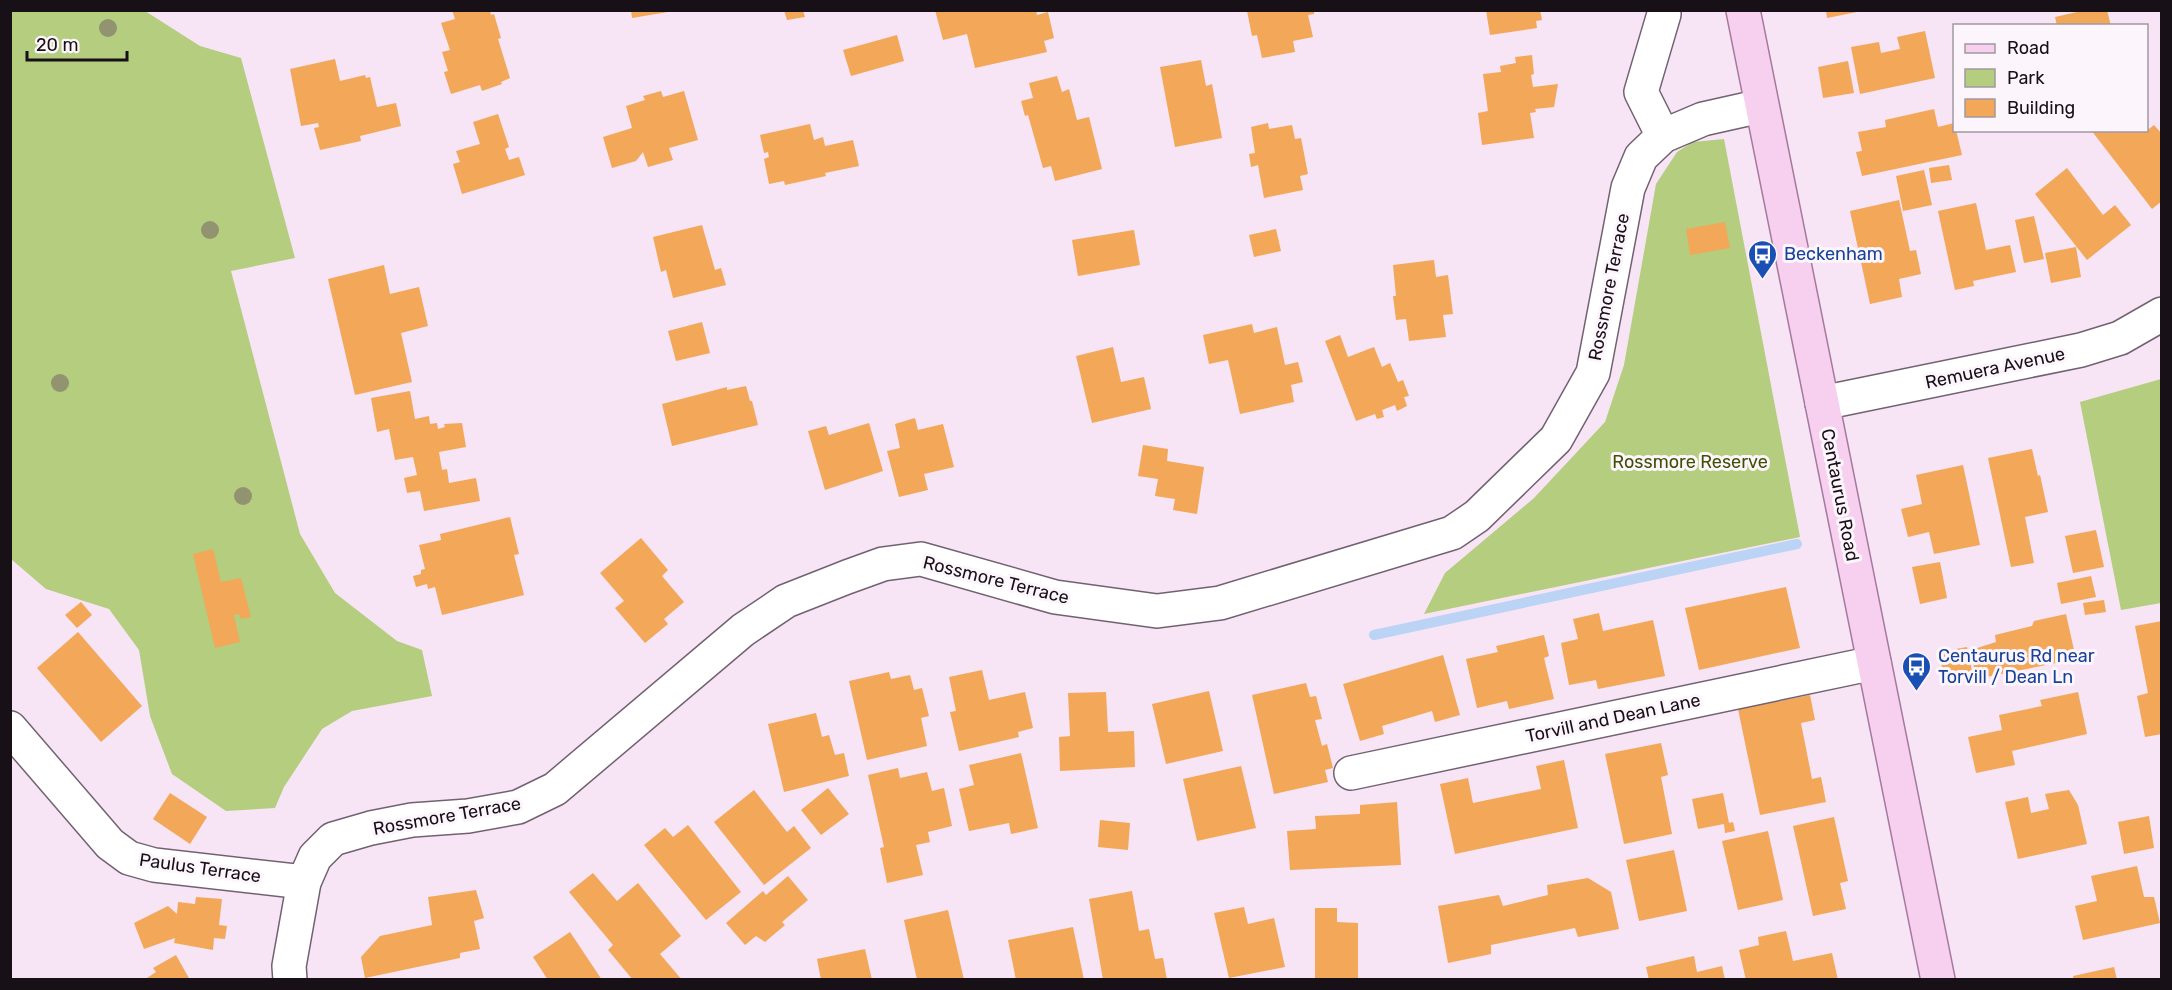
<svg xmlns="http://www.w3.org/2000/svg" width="2172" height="990" font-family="Rubik,sans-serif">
<rect width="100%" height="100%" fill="#f7e4f5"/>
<g fill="#b5cd7e">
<path d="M11,11H145L200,46L241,58L295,258L231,271L300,534L335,593L397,641L422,650L432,696L352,711L322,729L284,787L275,808L226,811L172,774L150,716L139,650L109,609L46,589L11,559Z"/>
<path d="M1724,139L1800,537L1424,614L1445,573L1534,498L1605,422L1624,365L1656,184L1677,152L1693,142Z"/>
<path d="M2161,379V603L2121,610L2080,402Z"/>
</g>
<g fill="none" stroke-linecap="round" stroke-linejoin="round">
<path stroke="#bbd3f4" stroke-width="10" d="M1374,635L1797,544"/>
</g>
<g fill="#f2a759">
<path d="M452,10H490L491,15L494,14L501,38L498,39L510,78L501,82L502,84L482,91L480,85L451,94L444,72L448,71L442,52L450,50L441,23L455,19Z"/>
<path d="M631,10H668V12L632,18Z"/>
<path d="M784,10H803L805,17L787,20Z"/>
<path d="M935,10H1036L1037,15L1048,12L1054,38L1044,41L1047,52L975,68L967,34L943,40Z"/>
<path d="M1314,10V14L1308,15L1313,37L1293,41L1295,52L1262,58L1257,35L1252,36L1247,11Z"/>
<path d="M1486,10H1540L1542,20L1536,21L1537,28L1490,35Z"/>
<path d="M1826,10H1857V12L1827,18Z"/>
<path d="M2086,10H2107L2111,26H2057L2055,17Z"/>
<path d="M1925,31L1935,78L1860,94L1851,47L1879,42L1881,53L1900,49L1897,37Z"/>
<path d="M897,35L904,61L851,76L843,50Z"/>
<path d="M1532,55L1534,74L1531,75L1533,87L1558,84L1554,107L1535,109L1536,112L1530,113L1534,138L1482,145L1478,113L1488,111L1483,74L1501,72L1500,66L1516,63L1515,57Z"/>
<path d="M335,59L340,81L365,75L366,78L370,77L377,107L396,103L401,126L360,136L361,141L320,150L314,128L319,127L318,123L301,126L290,69Z"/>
<path d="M1201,60L1206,86L1212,84L1222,138L1175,147L1160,67Z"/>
<path d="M1848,61L1854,93L1823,98L1818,67Z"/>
<path d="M1057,76L1062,92L1069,89L1077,120L1089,117L1102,169L1055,181L1051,166L1043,168L1028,115L1025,116L1021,101L1033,98L1029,83Z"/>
<path d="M661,91L663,97L684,91L698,140L669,148L673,160L648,167L643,152L636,161L612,168L603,137L632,128L626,106L645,100L643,96Z"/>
<path d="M1934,109L1938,127L1954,123V130H1956L1962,155L1862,176L1856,152L1862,151L1858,132L1886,127L1885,120Z"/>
<path d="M498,114L509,147L505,149L509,160L519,157L525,175L462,194L453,164L460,162L456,151L480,144L473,122Z"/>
<path d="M1268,123L1269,129L1292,125L1295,139L1301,138L1308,174L1300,176L1303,190L1264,198L1258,165L1251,167L1249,154L1255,153L1251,127Z"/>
<path d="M810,124L814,140L823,137L825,146L853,140L859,166L825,173L826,176L785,185L784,181L769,184L764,159L769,157L768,152L764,153L760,135Z"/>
<path d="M2154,125L2162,134V201L2152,209L2091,130H2146V126L2149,129Z"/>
<path d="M1949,165L1952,180L1931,183L1929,168Z"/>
<path d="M2067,168L2103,215L2115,205L2131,225L2087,260L2035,194Z"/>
<path d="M1924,170L1932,205L1903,211L1896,176Z"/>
<path d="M1899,200L1910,251L1916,250L1921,274L1899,279L1902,297L1870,304L1850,211Z"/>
<path d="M1976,203L1986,250L2010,245L2016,272L1973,281L1974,286L1955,290L1938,211Z"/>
<path d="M2034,216L2044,259L2024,263L2015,220Z"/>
<path d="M1725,222L1730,248L1690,255L1686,229Z"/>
<path d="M702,225L715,270L721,268L726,285L673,298L666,270L661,272L653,237Z"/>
<path d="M1276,229L1281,251L1254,257L1249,235Z"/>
<path d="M1134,230L1140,265L1078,276L1072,240Z"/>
<path d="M2076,247L2081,277L2051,283L2045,253Z"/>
<path d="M1434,260L1436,277L1448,275L1453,314L1443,315L1446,337L1409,341L1406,319L1396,320L1393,296H1396L1393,265Z"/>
<path d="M384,265L390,294L419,287L428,326L401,333L412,382L355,395L328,279Z"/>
<path d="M702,322L710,353L676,361L668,331Z"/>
<path d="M1252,324L1254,333L1277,327L1285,365L1298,362L1303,382L1291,385L1294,402L1240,414L1228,360L1209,364L1203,335Z"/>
<path d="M1340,335L1348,357L1374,347L1382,367L1390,363L1398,382L1403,380L1409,396L1404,397L1407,406L1397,411L1395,405L1382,410L1384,417L1377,419L1375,414L1356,421L1325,341Z"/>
<path d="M1113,347L1121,382L1144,377L1151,409L1092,423L1076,356Z"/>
<path d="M746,386L750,401H752L758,425L672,446L662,404L727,387V390Z"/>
<path d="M410,391L415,419L429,416L430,424L437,423L438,429L445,427L444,424L462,423L466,447L439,452L442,470L447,469L449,483L476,478L480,501L424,511L420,491L407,493L404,478L417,475L413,457L395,460L389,429L377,432L371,398Z"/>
<path d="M915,418L918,430L943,424L954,467L924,474L928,490L899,497L887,451L900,448L895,424Z"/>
<path d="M869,423L883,471L825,490L808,431L826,426L829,435Z"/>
<path d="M1143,445L1168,449L1167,461L1204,467L1197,514L1173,510L1175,499L1155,496L1158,479L1138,476Z"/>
<path d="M2032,449L2038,476L2040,475L2048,512L2025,517L2034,563L2011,567L1988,458Z"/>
<path d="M1963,465L1980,545L1934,554L1929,532L1908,537L1901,509L1922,504L1916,475Z"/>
<path d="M510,517L519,554L514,555L524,595L442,615L435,587L428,589L427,584L416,587L413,576L421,574V570L425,569L419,545L441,540L440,534Z"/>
<path d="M2096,530L2104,567L2073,573L2065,536Z"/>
<path d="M641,538L668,570L662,576L684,602L664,619L668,624L645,643L615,608L624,601L600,573Z"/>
<path d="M213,549L221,582L241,578L251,617L241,619L239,614L234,615L240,642L215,648L193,554Z"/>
<path d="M1940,562L1947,598L1920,604L1912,567Z"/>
<path d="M2091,576L2096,597L2061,604L2057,583Z"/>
<path d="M1786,587L1800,648L1699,670L1685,608Z"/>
<path d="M2104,600L2106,612L2085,615L2083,603Z"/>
<path d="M81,602L92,615L77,628L65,615Z"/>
<path d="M1599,613L1603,631L1653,620L1665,676L1598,689L1596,680L1569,685L1561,643L1578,639L1573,619Z"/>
<path d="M2066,614L2076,659L1976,679L1971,650L1996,642L1995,635L2032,626L2034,621Z"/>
<path d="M2162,621V734L2145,737L2137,696L2148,693L2135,626Z"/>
<path d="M78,632L142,706L101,742L37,668Z"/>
<path d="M1544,635L1549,656L1544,658L1554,699L1509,709L1507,701L1477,708L1466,659L1498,652L1496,646Z"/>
<path d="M1967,647L1973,676L1945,682L1939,652Z"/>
<path d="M1443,655L1460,715L1435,722L1432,711L1382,726L1384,734L1360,741L1343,684Z"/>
<path d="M982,670L989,700L1025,692L1033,728L1018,732L1019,737L959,751L950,712L956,711L949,677Z"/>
<path d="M889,672L891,679L910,675L914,690L922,688L929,716L921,718L927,746L867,760L849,681Z"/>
<path d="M1306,683L1310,697L1316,696L1322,719L1315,720L1322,746L1327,744L1333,768L1325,770L1328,782L1274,794L1252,695Z"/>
<path d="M1209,691L1223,751L1166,764L1152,704Z"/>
<path d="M1106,692L1108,732L1134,731L1135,767L1060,771L1059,737L1070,736L1068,693Z"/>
<path d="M2078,692L2087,734L2012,751L2015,765L1976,773L1968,737L2002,730L1999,715L2042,706L2040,700Z"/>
<path d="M1810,695L1815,720L1801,723L1812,779L1821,777L1826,802L1760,815L1738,709Z"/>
<path d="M816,713L822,737L829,735L835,755L844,753L849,776L784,792L768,724Z"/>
<path d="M1661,743L1668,775L1661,777L1672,834L1624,844L1605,754Z"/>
<path d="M1021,753L1038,828L1011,834L1009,823L969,831L959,789L974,785L969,765Z"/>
<path d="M1564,760L1578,828L1455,854L1440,784L1468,778L1473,803L1541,789L1536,766Z"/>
<path d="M1241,766L1256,828L1197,841L1183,779Z"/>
<path d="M898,768L900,778L927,772L932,791L944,788L952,826L928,832L930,842L916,845L923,875L887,883L880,848L884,847L868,775Z"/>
<path d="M828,788L849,814L821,835L801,810Z"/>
<path d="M754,790L787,832L794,826L811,848L764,885L714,822Z"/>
<path d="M2069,790L2078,805L2087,844L2018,859L2005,802L2028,797L2031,813L2049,809L2045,794Z"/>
<path d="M170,793L207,817L190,844L153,819Z"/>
<path d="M1723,793L1729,823L1733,822L1735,831L1725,833L1724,824L1698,829L1692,799Z"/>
<path d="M1397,802L1401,865L1290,870L1287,831L1316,829L1315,816L1360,814V805Z"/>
<path d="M2149,816L2154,848L2124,854L2118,822Z"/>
<path d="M1834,817L1848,881L1840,883L1846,909L1813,916L1793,826Z"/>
<path d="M1100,820L1130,823L1128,850L1098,847Z"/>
<path d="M688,825L741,892L706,920L644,845L665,828L673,837Z"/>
<path d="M1768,831L1783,900L1738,910L1722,841Z"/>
<path d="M1674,850L1687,911L1639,921L1626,860Z"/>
<path d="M2137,866L2144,897H2154L2160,923L2083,940L2075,906L2097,901L2091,876Z"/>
<path d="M593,873L617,901L638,883L681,936L660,954L682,980H633L608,950L613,945L569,892Z"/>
<path d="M788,876L808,900L782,922L785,925L765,942L756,936L745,945L726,923L763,891L766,895Z"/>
<path d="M1588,878L1611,892L1619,929L1578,937L1575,928L1535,936L1491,945V954L1448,963L1438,906L1499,895L1503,906L1548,895L1547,885Z"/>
<path d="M476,890L484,918L474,921L480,949L460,953V958L365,978L361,957L380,936L432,925L428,897Z"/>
<path d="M1132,891L1139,931L1149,929L1155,959L1163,958L1167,980H1103L1089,899Z"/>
<path d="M196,897L222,899L219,925L227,926L225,939L214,938L213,950L174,943L175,938L144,949L134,923L168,906L177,914L178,902L195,904Z"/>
<path d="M1244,907L1248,924L1274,918L1285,967L1229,978L1214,913Z"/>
<path d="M1315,908H1337V922L1358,923V980H1315Z"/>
<path d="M948,910L964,980H917L904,920Z"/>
<path d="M1073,927L1084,980H1016L1008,940Z"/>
<path d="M1786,931L1793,961L1832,953L1838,980H1746L1739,950L1759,945L1758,937Z"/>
<path d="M570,932L602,980H548L533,957Z"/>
<path d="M865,949L872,980H821L817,959Z"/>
<path d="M176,955L190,980H144L156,972L153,968Z"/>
<path d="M1694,956L1697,972L1722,966L1725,980H1649L1646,967Z"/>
<path d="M2114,967L2117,980H2074L2073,976Z"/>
</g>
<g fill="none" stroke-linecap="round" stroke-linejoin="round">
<defs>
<g id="minor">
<path d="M1663,136L1641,92L1664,14"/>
<path d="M1822,403L2081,350L2120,338L2162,314"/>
<path d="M10,728L110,844L129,858L154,865L304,882"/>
<path d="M1351,773L1874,663"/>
<path d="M290,980L289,966L304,882L315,857L333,839L371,828L412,820L468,816L518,807L555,789L743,630L786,601L847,577L883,564L921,559L1055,597L1157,611L1220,603L1452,533L1477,516L1556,439L1593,373L1628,188L1641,157L1663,136L1703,119L1761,106"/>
</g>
<path id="major" d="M1743,10L1938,980"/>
</defs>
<use href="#minor" stroke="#726271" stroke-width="36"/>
<use href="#major" stroke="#a5799d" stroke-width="36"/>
<use href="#minor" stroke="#fff" stroke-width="33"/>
<use href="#major" stroke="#f7d0f0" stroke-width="33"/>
</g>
<g fill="#929370">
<circle cx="108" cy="28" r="9"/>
<circle cx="210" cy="230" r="9"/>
<circle cx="60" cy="383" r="9"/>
<circle cx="243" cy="496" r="9"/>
</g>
<defs>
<symbol id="bus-pin" viewBox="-11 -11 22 30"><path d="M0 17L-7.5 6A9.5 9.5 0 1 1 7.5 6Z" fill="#1a4fb4" stroke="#fdf5fc"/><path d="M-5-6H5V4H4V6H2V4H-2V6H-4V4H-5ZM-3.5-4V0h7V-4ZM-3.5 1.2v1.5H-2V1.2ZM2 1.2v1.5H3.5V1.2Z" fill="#fff"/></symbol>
</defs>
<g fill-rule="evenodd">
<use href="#bus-pin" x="1746" y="238" width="33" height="45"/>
<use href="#bus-pin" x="1900" y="650" width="33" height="45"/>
</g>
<g text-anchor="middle" stroke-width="6" stroke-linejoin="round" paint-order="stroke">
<g font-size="18" fill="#164399" stroke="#fdf5fc" text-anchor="start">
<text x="1784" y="260">Beckenham</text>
<text x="1938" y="662">Centaurus Rd near<tspan x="1938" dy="21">Torvill / Dean Ln</tspan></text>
</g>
<g font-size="18" fill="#171016" stroke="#fdf5fc">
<text transform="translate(1609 287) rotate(-79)" y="6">Rossmore Terrace</text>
<text transform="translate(1995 368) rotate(-12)" y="6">Remuera Avenue</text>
<text transform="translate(1840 495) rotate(79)" y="6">Centaurus Road</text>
<text transform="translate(996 580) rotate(14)" y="6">Rossmore Terrace</text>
<text transform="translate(1613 718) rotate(-12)" y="6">Torvill and Dean Lane</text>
<text transform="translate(447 816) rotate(-10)" y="6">Rossmore Terrace</text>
<text transform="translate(200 868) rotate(8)" y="6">Paulus Terrace</text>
</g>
<g font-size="18" fill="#3f5003" stroke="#fdf5fc">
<text x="1690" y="468">Rossmore Reserve</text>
</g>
</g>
<rect width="2172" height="990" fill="none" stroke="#171016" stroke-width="24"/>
<rect x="1953" y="24" width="195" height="108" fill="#fdf5fc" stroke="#a199a0" stroke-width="1.5"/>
<rect x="1965" y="44" width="30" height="9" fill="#f7d0f0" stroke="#a199a0" stroke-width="1.5"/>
<text x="2007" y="54" font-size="18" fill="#171016">Road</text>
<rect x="1965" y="69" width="30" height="18" fill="#b5cd7e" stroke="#a199a0" stroke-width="1.5"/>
<text x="2007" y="84" font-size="18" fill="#171016">Park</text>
<rect x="1965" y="99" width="30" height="18" fill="#f2a759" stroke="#a199a0" stroke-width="1.5"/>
<text x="2007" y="114" font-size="18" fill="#171016">Building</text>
<path d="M27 51v9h100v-9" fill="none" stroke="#171016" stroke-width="3"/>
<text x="36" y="51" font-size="18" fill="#171016" stroke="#fdf5fc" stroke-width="4.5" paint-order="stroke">20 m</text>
</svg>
